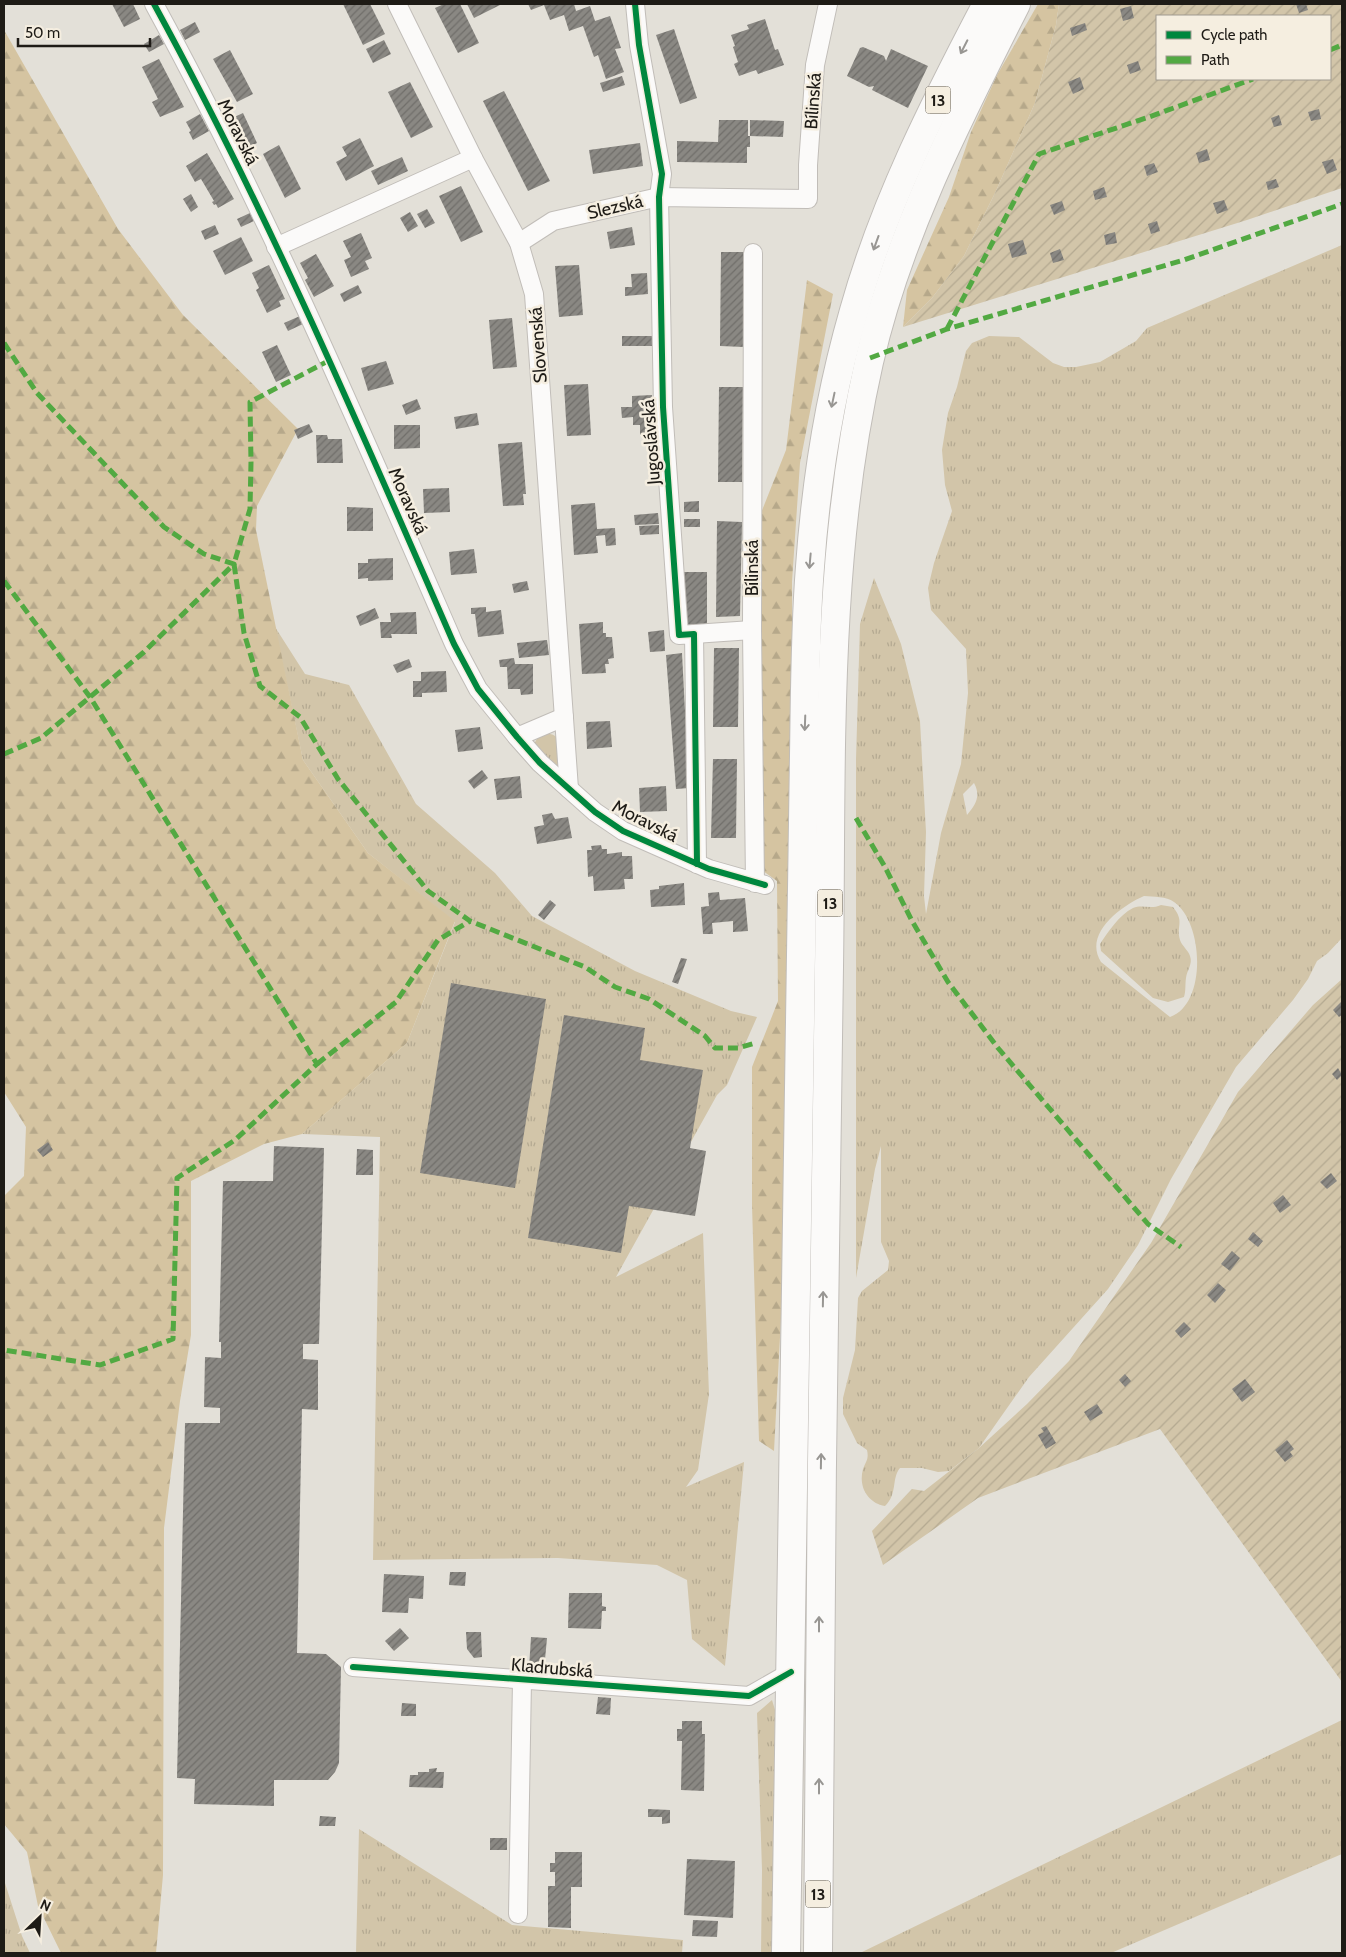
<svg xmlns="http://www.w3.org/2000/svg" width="1346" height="1957" font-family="Cabin,sans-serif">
<defs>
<pattern id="grass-tufts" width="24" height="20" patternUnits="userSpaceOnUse" patternTransform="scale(1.25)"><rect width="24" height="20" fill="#d2c5a9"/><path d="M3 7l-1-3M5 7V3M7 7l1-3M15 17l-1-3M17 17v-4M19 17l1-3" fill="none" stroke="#b4a991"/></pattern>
<pattern id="forest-firs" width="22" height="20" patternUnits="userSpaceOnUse" patternTransform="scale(1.25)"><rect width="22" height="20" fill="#d5c4a1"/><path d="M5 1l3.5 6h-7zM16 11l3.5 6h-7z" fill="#b6a88a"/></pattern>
<pattern id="garden-furrows" width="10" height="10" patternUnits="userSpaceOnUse" patternTransform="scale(1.25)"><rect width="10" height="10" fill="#d2c5a9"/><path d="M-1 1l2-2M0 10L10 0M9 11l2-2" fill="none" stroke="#b4a991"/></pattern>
<pattern id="building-hatch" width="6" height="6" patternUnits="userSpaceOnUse" patternTransform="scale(1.25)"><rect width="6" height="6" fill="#8a8883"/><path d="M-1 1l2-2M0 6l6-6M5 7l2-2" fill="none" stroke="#706e6a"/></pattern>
</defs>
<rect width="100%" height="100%" fill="#e3e0d8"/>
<g fill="url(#grass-tufts)" fill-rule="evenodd">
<path d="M1342,245V938L1328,953L1317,961L1308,979L1293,1000L1236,1067L1171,1179L1138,1245L1108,1289L1029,1377L979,1448L949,1471L938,1472L922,1468H900C891,1479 898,1494 885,1506C868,1503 858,1487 863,1469C866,1461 869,1459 867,1450L857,1443L843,1414V1398L855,1350L858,1298L862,1291L888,1270L889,1261L881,1242V1146L875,1169L856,1278V759L860,624L874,578L901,644L920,721L926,832L924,896L926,914L941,833L961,764L968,693L966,649L931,610L928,588L934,563L952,511L945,485L942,450L948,413L957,387L966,351L972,343L989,336L1019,337L1053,363L1064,367H1076L1100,362L1136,341L1147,328ZM974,783C981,796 976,804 967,815L963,794ZM1144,896C1154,897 1166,896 1174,902C1204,923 1207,1004 1170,1017L1101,962C1083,934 1121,906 1144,896Z"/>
<path d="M275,627L305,674L349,685L416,804L495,873L532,916L635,971L731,1011L757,1017L727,1085L717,1095L616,1277L703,1233L709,1394L698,1470L686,1487L744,1462L725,1666L692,1639L687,1580L657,1565L558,1558L373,1560L380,1137L302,1134L407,1043L455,922L368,853L303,760Z"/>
<path d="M547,733C550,734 552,734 555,736C563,741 563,759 558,766L553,767L533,746L539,735Z"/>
<path d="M1161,905L1173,907C1185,922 1176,925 1180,940C1182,946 1188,950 1190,956C1193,964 1187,970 1186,978C1185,985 1186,991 1184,997L1168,1002L1153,998L1101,951L1100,944C1108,932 1119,915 1133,908C1143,904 1150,910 1161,905Z"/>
<path d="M772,1700L775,1710L773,1953H761L762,1870L757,1713Z"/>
<path d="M1342,1720V1854L1111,1953H860Z"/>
<path d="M359,1829L512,1925L683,1940L682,1953H356Z"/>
<path d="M4,1880L22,1936L30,1953H4Z"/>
</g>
<g fill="url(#forest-firs)">
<path d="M1038,4H1059L1056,25L1035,103L995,193L964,256L932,298L903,327L907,290L949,197L971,132L997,75Z"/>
<path d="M4,30L118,229L183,315L298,429L257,506L256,530L303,760L368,853L455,921L407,1043L302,1134L264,1144L191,1181V1335L180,1401L164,1528L163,1875L156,1953H61L38,1906L27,1852L4,1824V1196L24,1176L26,1127L4,1092Z"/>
<path d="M807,280L833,294L800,463L792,582L793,844L786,988L783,1280L774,1451L759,1441L752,1205V1067L778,1001L777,881L759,868V518L786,450Z"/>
</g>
<g fill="url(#garden-furrows)" fill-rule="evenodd">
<path d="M1059,4H1342V188L1247,220L903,327L932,298L964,256L995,193L1035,103L1056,25ZM1157,16H1330V79H1157Z"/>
<path d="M1342,979V1682L1160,1429L978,1498L883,1565L872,1531L912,1489L924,1491L979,1448L1027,1404L1069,1361L1151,1243L1238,1092L1313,1005Z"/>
</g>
<g fill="url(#building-hatch)">
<path d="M112,4H133L140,19L124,27Z"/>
<path d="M343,4H370L385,34L363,45Z"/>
<path d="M444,4H460L479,43L458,53L435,8Z"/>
<path d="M467,4H502L474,18Z"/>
<path d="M528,4H574L576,11L590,6L595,21L610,16L621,48L615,49L624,72L606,79L598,55L594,57L583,26L569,31L564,15L550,20L544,5L531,10Z"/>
<path d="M1296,4H1306L1308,10L1299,13Z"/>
<path d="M1131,6L1134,18L1123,21L1120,9Z"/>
<path d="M765,19L775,50L778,49L784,65L758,74L756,70L739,76L734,64L738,62L733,47L735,46L731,35L749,29L747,25Z"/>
<path d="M195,22L200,32L185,40L180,30Z"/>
<path d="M1085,23L1087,30L1072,36L1070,28Z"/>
<path d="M674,29L697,98L680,104L656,35Z"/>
<path d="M159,35L164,44L149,52L144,44Z"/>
<path d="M384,40L391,54L373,63L366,49Z"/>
<path d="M863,47L884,56L886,61L891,49L928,66L908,108L872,90L874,86L869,87L847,76L860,48Z"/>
<path d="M230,50L253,94L237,102L213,59Z"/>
<path d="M159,59L184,107L160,117L152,102L158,99L142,67Z"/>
<path d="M1138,61L1141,70L1130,74L1127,65Z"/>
<path d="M622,76L625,85L603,92L600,83Z"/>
<path d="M1080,77L1084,89L1073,94L1068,82Z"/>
<path d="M410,82L433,127L411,138L388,92Z"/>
<path d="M504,91L550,181L528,191L483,101Z"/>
<path d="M1319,109L1321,119L1311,121L1308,112Z"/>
<path d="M243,113L257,143L241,152L233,137L236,136L228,120Z"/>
<path d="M200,114L209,131L193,140L189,132L191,131L186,122Z"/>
<path d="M1279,115L1282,125L1274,127L1271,118Z"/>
<path d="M719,120H748V136H750V147H747V163L677,162V141L718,142Z"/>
<path d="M750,120L784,121L783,137L750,136Z"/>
<path d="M360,138L374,166L346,181L336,162L347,156L342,147Z"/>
<path d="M640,143L643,166L593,174L589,150Z"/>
<path d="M279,145L301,189L285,198L263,154Z"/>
<path d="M1207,149L1210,160L1199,163L1196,153Z"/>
<path d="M207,153L234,199L218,208L216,204L214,205L212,202L214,201L201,179L195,182L186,166Z"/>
<path d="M402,157L408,171L378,185L371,171Z"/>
<path d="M1333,159L1337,170L1327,174L1322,162Z"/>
<path d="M1154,163L1158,172L1147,176L1144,166Z"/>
<path d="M1276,179L1279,187L1268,190L1266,182Z"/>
<path d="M461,186L483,232L461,242L439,196Z"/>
<path d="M1104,187L1107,197L1095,200L1093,191Z"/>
<path d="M191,194L198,207L191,212L183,199Z"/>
<path d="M1224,200L1228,210L1217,214L1213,203Z"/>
<path d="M1062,201L1065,210L1054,215L1050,205Z"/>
<path d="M427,209L435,223L425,228L417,214Z"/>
<path d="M410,212L418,226L408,232L400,218Z"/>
<path d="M250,213L254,221L241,227L237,219Z"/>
<path d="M1157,221L1160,231L1151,234L1148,224Z"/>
<path d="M215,225L219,234L205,240L201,231Z"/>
<path d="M632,227L635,245L610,249L607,232Z"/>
<path d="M1115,232L1117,243L1106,245L1104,235Z"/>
<path d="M361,233L372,258L365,261L369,269L351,277L344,260L351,257L343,241Z"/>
<path d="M241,237L253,261L225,275L213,251Z"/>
<path d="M1023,240L1027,254L1012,258L1008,244Z"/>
<path d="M1060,249L1064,260L1053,263L1050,253Z"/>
<path d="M721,252H745L744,347L720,346Z"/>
<path d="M316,254L334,286L314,297L305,280L308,278L300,263Z"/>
<path d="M269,265L285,299L279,301L281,306L267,313L256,290L259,288L252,273Z"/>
<path d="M579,265L583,315L559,317L555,266Z"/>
<path d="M647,273L648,294L625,296V287H632L631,274Z"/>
<path d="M358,285L362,293L344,302L340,294Z"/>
<path d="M300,316L303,324L288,331L284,323Z"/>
<path d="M512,318L517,367L493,369L489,320Z"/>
<rect x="622" y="336" width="30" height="10"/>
<path d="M277,345L291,375L276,382L262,352Z"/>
<path d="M386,361L394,384L368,391L361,368Z"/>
<path d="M588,384L591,435L567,436L564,385Z"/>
<path d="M719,387H743L742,482H718Z"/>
<path d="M652,395L654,435H640V425H633V417L622,418L621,407H632V396Z"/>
<path d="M417,399L421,409L406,415L402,405Z"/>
<path d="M477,413L479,425L456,429L454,417Z"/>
<path d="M309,424L313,432L298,439L294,430Z"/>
<path d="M394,425H420V448L394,449Z"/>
<path d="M316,435H327L328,439H342L343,463H317Z"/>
<path d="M522,442L526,494H523L524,505L503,506L498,444Z"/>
<path d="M449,488L450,512L424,513L423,489Z"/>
<path d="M699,501V512H684V502Z"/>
<path d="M595,503L597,529L615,528L616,545L606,546L605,535L596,536L598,553L574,555L571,505Z"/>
<path d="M347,507L373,508V531H347Z"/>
<path d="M658,513L659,524L635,525L634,515Z"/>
<rect x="684" y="519" width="16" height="8"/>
<path d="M717,521L742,522L740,616L716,617Z"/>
<path d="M659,525V534L640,535L639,526Z"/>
<path d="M474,549L477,573L451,575L449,552Z"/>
<path d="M393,558V580L368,581V578L358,579V563H368V559Z"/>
<path d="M682,572H707V627H686V606H682Z"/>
<path d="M527,581L529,590L514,593L512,584Z"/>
<path d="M486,607V612L501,610L504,634L478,637L475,614H471V608Z"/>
<path d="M375,608L379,618L360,626L356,616Z"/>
<path d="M416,612L417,634H391L392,638H381L380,622H391L390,613Z"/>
<path d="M603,622V633H606V637H612L614,658L608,659L609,664H605L606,673L582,674L579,624Z"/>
<path d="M664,630L665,651L650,652L648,632Z"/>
<path d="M547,640L549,655L519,658L517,643Z"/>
<path d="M714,648H739L738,727H713Z"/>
<path d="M682,653L689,788L676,789L666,655Z"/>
<path d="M514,658L515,664H533V694L521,695L520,689H508L507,667H500L499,660Z"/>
<path d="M409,659L412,667L397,673L393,665Z"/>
<path d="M446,671L447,692L422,693V697H413V681H421V672Z"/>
<path d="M610,721L612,747L587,749L586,722Z"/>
<path d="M480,727L483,749L458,752L455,730Z"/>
<path d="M713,759H737L736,838H711Z"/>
<path d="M482,770L488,778L474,789L468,781Z"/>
<path d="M520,776L522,798L497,800L494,779Z"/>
<path d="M666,786L667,811L640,812L639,788Z"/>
<path d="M552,813L555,819L568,817L572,838L537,844L534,827L544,825L542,815Z"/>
<path d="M601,845L602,849H607V854L622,852V856H632L633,879H624L625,889L594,891L593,876L588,877L587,850H592L591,846Z"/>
<path d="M684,883L685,905L651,907L650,890L659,889V886Z"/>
<path d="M719,892L720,900L745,898L748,931L733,932V921L712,923L713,934H703L701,907L709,906L708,893Z"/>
<path d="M550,900L556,905L544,920L538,915Z"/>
<path d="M681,958L687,959L678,984L672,982Z"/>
<path d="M451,983L546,999L515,1188L420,1173Z"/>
<path d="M1342,1001V1015L1339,1017L1333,1010Z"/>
<path d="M564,1015L645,1028L640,1060L703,1070L690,1148L706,1151L695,1216L629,1206L621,1253L528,1238Z"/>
<path d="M1338,1068L1342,1075L1337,1080L1332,1074Z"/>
<path d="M48,1142L53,1150L43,1157L37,1150Z"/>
<path d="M274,1146L324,1148L319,1344H303V1359L318,1360V1410L302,1409L297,1653L326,1654L341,1667L339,1763L335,1772L328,1780H274V1806L194,1804L195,1779L177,1778L185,1423H220V1408L204,1407L205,1357L221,1358V1342H219L223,1181H273Z"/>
<path d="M357,1149L373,1150V1175H356Z"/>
<path d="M1331,1173L1337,1181L1327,1189L1320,1182Z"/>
<path d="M1283,1195L1291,1205L1280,1213L1273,1203Z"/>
<path d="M1253,1232L1263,1241L1258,1247L1248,1239Z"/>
<path d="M1232,1251L1240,1258L1230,1271L1221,1264Z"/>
<path d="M1218,1283L1226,1290L1215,1303L1207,1295Z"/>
<path d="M1184,1322L1191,1329L1181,1338L1175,1331Z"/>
<path d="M1125,1374L1131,1381L1125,1387L1119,1380Z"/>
<path d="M1245,1379L1255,1392L1242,1402L1232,1389Z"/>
<path d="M1097,1404L1103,1413L1090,1421L1084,1412Z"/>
<path d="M1046,1426L1056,1443L1046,1449L1038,1435L1044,1432L1041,1428Z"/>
<path d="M1287,1440L1294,1449L1290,1452L1293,1456L1285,1462L1275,1450Z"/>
<path d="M450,1572H466L465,1586L449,1585Z"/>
<path d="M384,1574L424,1576L423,1599L409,1598L408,1613L382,1612Z"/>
<path d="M569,1593H602V1606L606,1607V1611H602L601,1629L568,1628Z"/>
<path d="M400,1628L409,1638L394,1651L385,1641Z"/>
<path d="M466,1632H481L482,1657L474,1658L467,1649Z"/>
<path d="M531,1637L547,1638L544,1670L529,1668Z"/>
<path d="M598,1697L611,1698L610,1715L596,1714Z"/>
<path d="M402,1703L416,1704V1716H401Z"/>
<path d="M682,1721H702V1734H705L704,1791L681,1790L682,1741H677V1729H682Z"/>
<path d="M437,1768L436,1772H444L443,1788L409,1787L410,1775H418V1772H429V1769Z"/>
<path d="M648,1809L670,1810V1823L662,1824V1817H648Z"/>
<path d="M320,1816L336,1817L335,1826H319Z"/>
<rect x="490" y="1838" width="17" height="12"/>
<path d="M555,1852H582V1887H571V1928L548,1927V1886H555V1872H550V1863H555Z"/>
<path d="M687,1859L735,1861L733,1918L684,1915Z"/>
<path d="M693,1920L718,1921L717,1937L692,1936Z"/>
</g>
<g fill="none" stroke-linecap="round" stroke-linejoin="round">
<defs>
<g id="minor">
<path d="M154,4C267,211 360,428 454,644L478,689L517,737L540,763L595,812L623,831L709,869L765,885"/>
<path d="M397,4L473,158L519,243L534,294L569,789"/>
<path d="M635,4L639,45L662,174L659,197L663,407L679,635L694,634L697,864"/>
<path d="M519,243L553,221L659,197L808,199V165L815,65L828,4"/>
<path d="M276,247L473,158"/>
<path d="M753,253L752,630L755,883"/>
<path d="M694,634L752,630"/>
<path d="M517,737L564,717"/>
<path d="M353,1667L749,1696L791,1672"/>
<path d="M518,1914L522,1680"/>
</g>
<g id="trunk">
<path d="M786,1953L804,756C805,693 805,629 810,567C816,481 830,394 854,311C884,203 935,103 987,4"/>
<path d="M818,1953C820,1624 823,1296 829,967C832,765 824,560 869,362C898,235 958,119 1016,4"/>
</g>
</defs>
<use href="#minor" stroke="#c1bdb8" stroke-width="20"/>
<use href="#trunk" stroke="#c1bdb8" stroke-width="30"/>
<use href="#minor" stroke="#fbfaf9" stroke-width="18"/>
<use href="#trunk" stroke="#fbfaf9" stroke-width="28"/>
<g stroke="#52a942" stroke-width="5" stroke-dasharray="10 5" stroke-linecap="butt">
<path d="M1330,50L1342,45"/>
<path d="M947,329L1039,154L1149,117L1253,79"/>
<path d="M4,343L37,393L164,527L204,554L234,564L144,652L90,697L41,738L4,754"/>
<path d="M870,358L947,329L1184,260L1342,204"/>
<path d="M330,360L250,402L251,462L250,509L234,564L244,633L260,686L300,717L338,779L428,891L470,921L585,967L615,987L649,999L705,1036L715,1048H738L755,1043"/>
<path d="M4,581L90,697L317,1064L235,1140L177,1178L173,1339L100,1365L4,1350"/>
<path d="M856,818L885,867L912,921L948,982L998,1048L1148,1224L1181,1247"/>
<path d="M317,1064L396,1002L438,940L470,921"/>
</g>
<defs>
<g id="cycleway">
<path d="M154,4C267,211 360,428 454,644L478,689L517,737L540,763L595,812L623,831L709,869L765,885"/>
<path d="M635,4L639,45L662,174L659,197L663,407L679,635L694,634L697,864"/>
<path d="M353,1667L749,1696L791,1672"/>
</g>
</defs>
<use href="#cycleway" stroke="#f5eee0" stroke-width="9"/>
<use href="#cycleway" stroke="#00873e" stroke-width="6"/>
</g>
<defs><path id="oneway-shaft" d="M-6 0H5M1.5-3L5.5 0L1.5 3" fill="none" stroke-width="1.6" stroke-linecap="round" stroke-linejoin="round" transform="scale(1.25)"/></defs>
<g stroke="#989693">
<use href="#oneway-shaft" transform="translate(964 47) rotate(117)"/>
<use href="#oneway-shaft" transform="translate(876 243) rotate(110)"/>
<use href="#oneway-shaft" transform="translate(833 400) rotate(102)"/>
<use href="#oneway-shaft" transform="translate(810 561) rotate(95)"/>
<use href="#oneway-shaft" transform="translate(805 723) rotate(92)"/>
<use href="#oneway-shaft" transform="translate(823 1299) rotate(-89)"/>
<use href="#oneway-shaft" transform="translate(821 1461) rotate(-89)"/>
<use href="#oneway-shaft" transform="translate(819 1624) rotate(-90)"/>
<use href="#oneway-shaft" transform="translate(819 1786) rotate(-90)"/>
</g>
<g text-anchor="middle" stroke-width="5" stroke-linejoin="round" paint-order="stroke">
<g fill="#f5eee0" stroke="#5e5a53" stroke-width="1">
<rect x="925.5" y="86.5" width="25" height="27" rx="4"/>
<rect x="817.5" y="889.5" width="25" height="27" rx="4"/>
<rect x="805.5" y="1880.5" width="25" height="27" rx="4"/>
</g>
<g font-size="16" font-weight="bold" fill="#1e1b16">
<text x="938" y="106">13</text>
<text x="830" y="909">13</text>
<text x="818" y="1900">13</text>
</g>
<g font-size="18" fill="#1e1b16" stroke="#f5eee0">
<text transform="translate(813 101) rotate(-86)" y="6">Bílinská</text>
<text transform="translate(238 132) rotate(64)" y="6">Moravská</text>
<text transform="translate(615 207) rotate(-13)" y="6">Slezská</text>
<text transform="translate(538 345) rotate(-94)" y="6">Slovenská</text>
<text transform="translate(651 442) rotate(-94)" y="6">Jugoslávská</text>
<text transform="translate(408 501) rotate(66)" y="6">Moravská</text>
<text transform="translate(752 568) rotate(-90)" y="6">Bílinská</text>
<text transform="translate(645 821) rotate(27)" y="6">Moravská</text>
<text transform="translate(552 1668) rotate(5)" y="6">Kladrubská</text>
</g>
</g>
<rect width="1346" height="1957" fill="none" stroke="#1e1b16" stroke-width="10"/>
<rect x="1156" y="15" width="175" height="65" fill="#f5eee0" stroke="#9f9a8f"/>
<rect x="1166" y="31" width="25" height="8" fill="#00873e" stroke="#9f9a8f"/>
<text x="1201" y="40" font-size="15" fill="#1e1b16">Cycle path</text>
<rect x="1166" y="56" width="25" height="8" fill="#52a942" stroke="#9f9a8f"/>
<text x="1201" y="65" font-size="15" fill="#1e1b16">Path</text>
<g transform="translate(40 1917) rotate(25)" stroke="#f5eee0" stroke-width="4" paint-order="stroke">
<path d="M0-4L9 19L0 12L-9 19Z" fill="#1e1b16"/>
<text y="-8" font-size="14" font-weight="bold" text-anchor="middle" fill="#1e1b16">N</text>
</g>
<path d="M18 38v8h132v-8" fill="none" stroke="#1e1b16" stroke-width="2.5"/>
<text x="25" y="38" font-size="15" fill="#1e1b16" stroke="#f5eee0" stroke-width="4" paint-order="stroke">50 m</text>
</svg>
